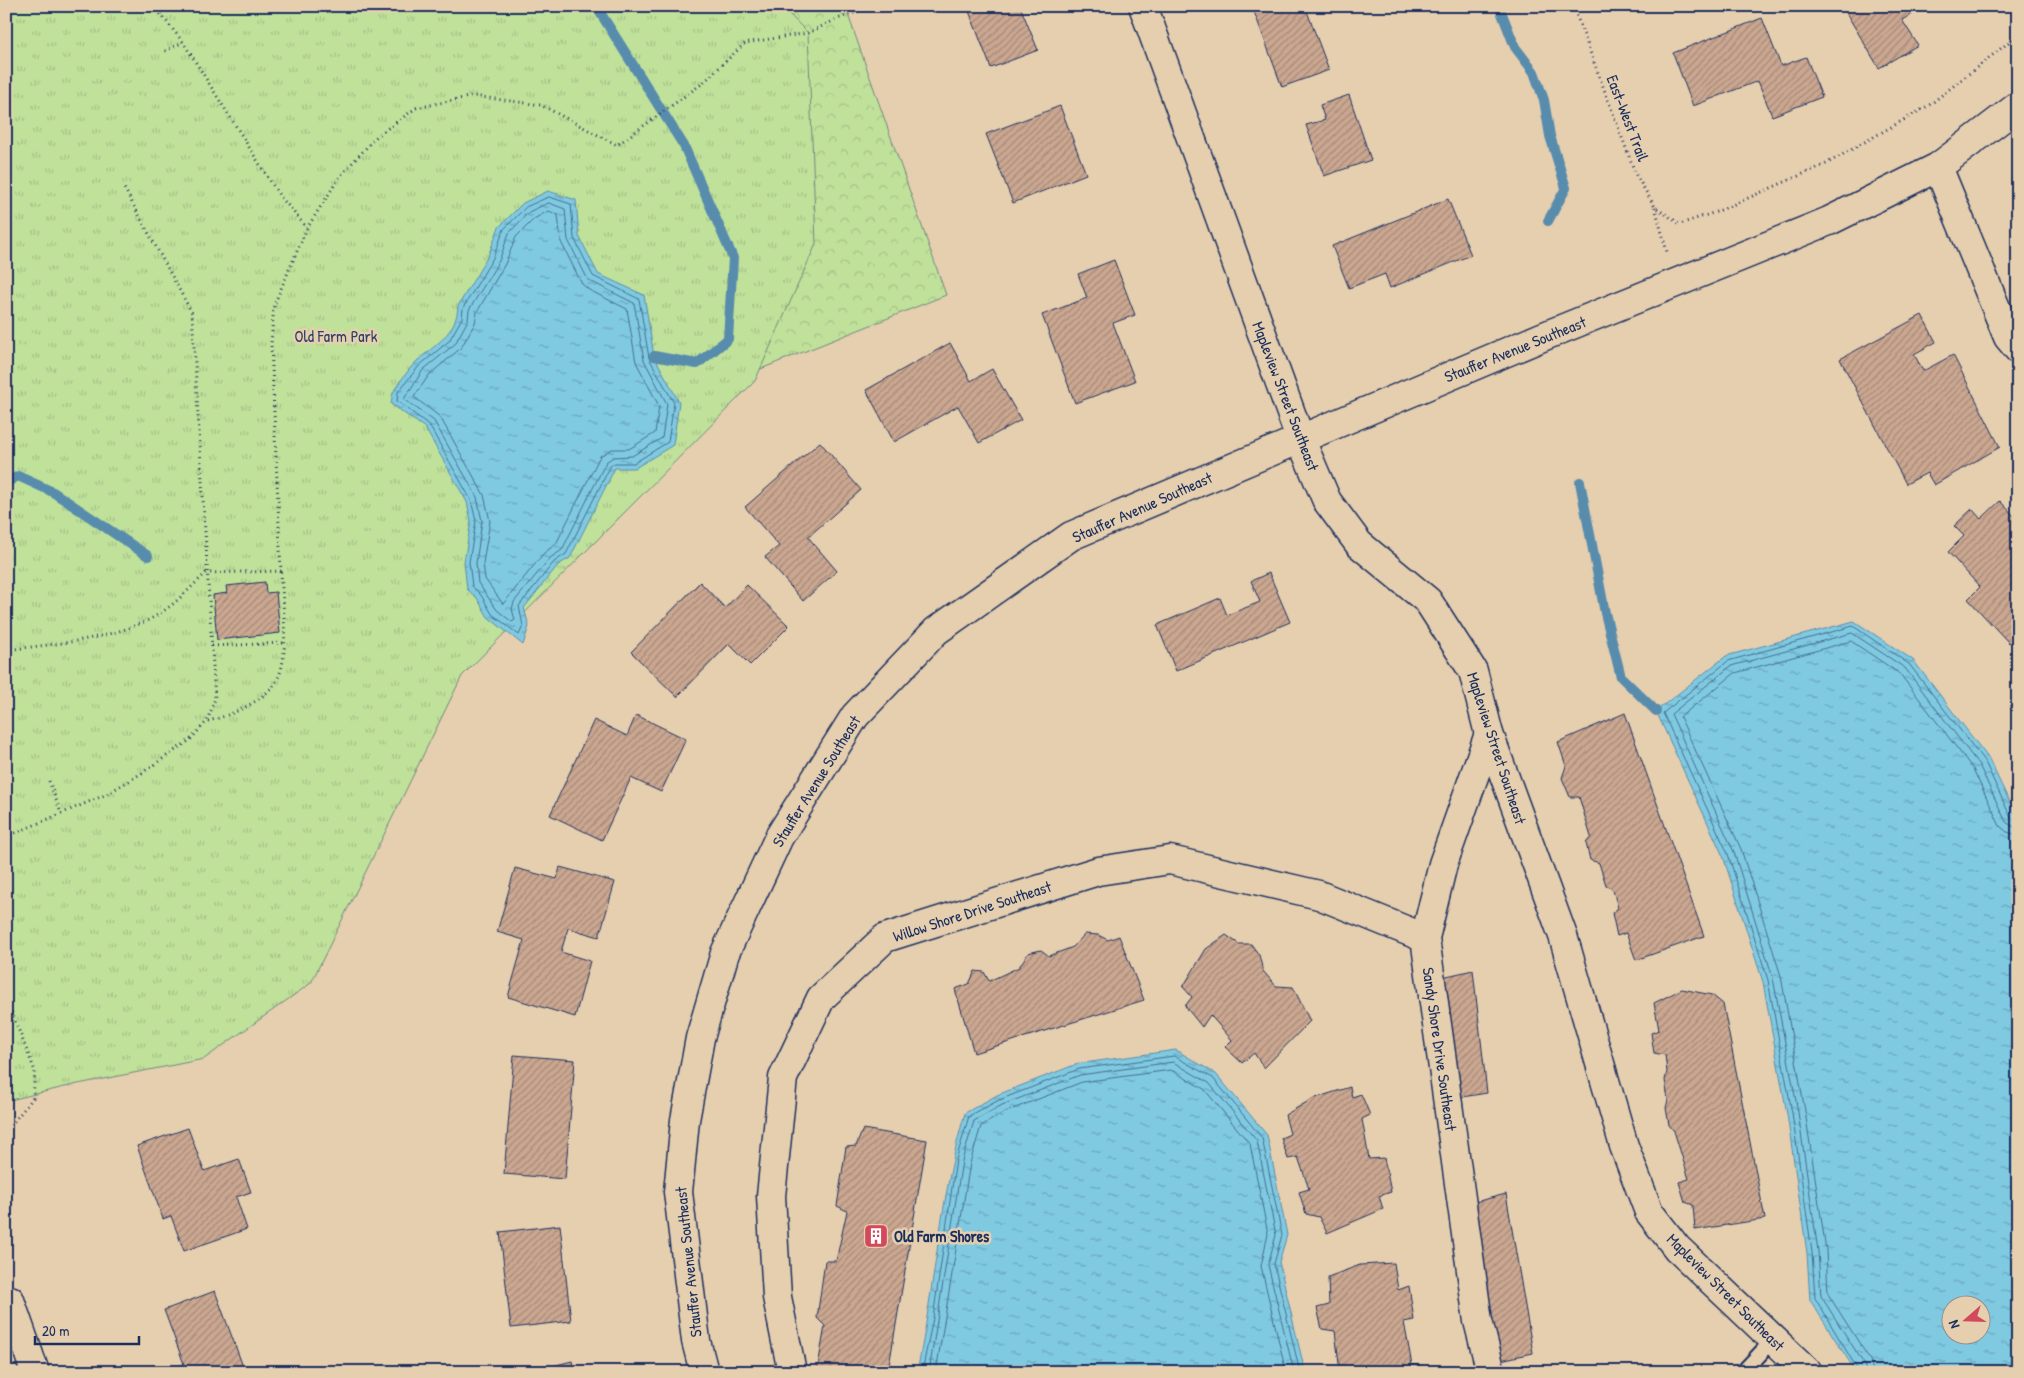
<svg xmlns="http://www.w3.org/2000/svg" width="2024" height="1378" font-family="'Patrick Hand',sans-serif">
<defs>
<pattern id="forest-crowns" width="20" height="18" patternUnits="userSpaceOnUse" patternTransform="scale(1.25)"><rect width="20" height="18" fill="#c0e19a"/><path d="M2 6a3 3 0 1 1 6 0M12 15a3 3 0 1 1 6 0" fill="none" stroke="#a4c187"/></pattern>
<pattern id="park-tufts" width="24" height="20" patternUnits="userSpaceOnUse" patternTransform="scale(1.25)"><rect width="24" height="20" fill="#c0e19a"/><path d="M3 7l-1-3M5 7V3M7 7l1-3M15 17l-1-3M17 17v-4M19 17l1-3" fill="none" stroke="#a4c187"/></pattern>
<pattern id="water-ripples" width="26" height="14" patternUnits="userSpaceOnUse" patternTransform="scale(1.25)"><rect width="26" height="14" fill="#80cae1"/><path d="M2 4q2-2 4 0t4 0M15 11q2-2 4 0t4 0" fill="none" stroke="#68a4ba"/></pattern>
<pattern id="building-hatch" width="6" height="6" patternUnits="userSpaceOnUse" patternTransform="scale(1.25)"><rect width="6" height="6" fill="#cba790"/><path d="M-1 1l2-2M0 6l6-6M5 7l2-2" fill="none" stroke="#a48879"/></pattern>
</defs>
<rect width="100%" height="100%" fill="#e6cfaf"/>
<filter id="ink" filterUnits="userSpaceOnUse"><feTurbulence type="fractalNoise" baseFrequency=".02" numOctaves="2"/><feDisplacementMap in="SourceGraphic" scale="10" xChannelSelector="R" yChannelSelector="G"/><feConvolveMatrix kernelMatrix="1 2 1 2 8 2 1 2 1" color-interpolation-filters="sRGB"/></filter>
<g filter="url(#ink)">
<path fill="url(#forest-crowns)" stroke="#6e887c" d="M6,6H845L946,295L728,382Z"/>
<path fill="url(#park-tufts)" stroke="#6e887c" d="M6,6H781L808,33L816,244L755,381L462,676L311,983L204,1059L73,1085L6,1101Z"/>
<g fill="url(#water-ripples)" stroke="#588cad" fill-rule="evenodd">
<path d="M548,191L576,200L579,236L598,274L644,295L654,356L679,402L673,445L635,468H615L570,558L558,565L524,608L529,626L523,645L488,617L477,598L467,589L464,562L471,521L467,502L425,428L391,404C392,399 392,393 395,389C398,384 413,364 417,361C435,345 457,333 458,306L488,256L499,227L523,203Z"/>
<path d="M1854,621L1913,660L1989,759L2018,820V1372H1856L1810,1300L1807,1253L1787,1114L1763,982L1723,856L1656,711L1726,656ZM1952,1306H1982V1336H1952Z"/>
<path d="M1176,1050L1216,1074L1267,1135L1287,1235L1279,1262L1305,1372H917C935,1286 940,1197 965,1113L997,1095L1077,1064Z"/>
</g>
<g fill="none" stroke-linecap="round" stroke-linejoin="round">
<g stroke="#436d92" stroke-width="1">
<path d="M549,197L571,204L574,238L593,276L639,299L649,358L674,403L668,442L634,463H615L611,465L566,554L554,562L519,606L523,626L519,635L492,614L481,595L472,586L469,562L476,521L471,500L429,425L397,401L398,392L419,366L449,341L462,318L463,308L493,258L504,229L526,207Z"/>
<path d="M549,203L565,209L568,240L588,280L634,303L644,360L667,404L662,438L632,456L613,457L606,462L562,550L550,558L514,602L512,609L515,620L512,622L497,610L478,583L476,563L482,521L477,497L434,421L404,399L423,370L455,344L468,320L469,310L499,261L509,233L529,212Z"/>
<path d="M549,211L558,215L561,242L582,284L589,290L627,309L636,362L659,406L655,433L629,449H612L600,456L556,544L544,553L503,604L485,579L483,563L490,521L484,495L440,417L414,397L429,375L461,348L475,323L477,312L505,264L516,237L534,219Z"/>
<path d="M922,1372L933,1318L956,1160L969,1116L999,1100L1079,1069L1174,1056L1213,1078L1262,1138L1282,1235L1274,1264L1300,1372"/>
<path d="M929,1372L962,1161L974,1121L1002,1105L1080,1075L1173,1062L1209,1083L1257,1141L1276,1235L1268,1265L1294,1372"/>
<path d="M936,1372L970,1163L981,1126L1005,1112L1082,1082L1171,1070L1204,1089L1250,1144L1268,1234L1261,1266L1286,1372"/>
<path d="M1859,1372L1815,1298L1812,1252L1792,1113L1768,980L1728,854L1663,713L1728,661L1853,626L1909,664L1985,762L2011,818L2018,821"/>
<path d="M1866,1372L1864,1364L1821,1296L1818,1251L1798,1112L1773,978L1734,852L1671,714L1731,666L1852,633L1905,668L1979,765L2006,822L2012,826L2018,827"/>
<path d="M1873,1372L1870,1360L1828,1294L1826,1250L1805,1111L1781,976L1741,849L1680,717L1735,673L1851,641L1900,674L1973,769L2000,826L2007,832L2018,835"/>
</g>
<g stroke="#588cad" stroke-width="10">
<path d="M596,6L684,146L733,258L728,339L697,364L654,356"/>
<path d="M1499,6L1515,47L1534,72L1544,100L1550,136L1566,188L1548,221"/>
<path d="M1580,482L1605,613L1621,677L1656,711"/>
<path d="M6,483L18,476L53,492L148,556"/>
</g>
</g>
<g fill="url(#building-hatch)" stroke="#1b2f5e">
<path d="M967,6H1020L1038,50L991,68Z"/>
<path d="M1252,6H1305L1329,70L1282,87Z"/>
<path d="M1842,6H1908L1912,14L1902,20L1918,45L1879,68Z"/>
<path d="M1762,18L1781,66L1806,57L1822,97L1772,116L1758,81L1693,106L1673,53Z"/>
<path d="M1349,95L1371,160L1324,176L1306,125L1325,120L1320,105Z"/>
<path d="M1060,106L1086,174L1013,203L986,134Z"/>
<path d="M1448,199L1471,255L1390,288L1385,274L1349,288L1332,246Z"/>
<path d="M1114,260L1135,315L1113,323L1135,381L1075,403L1042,315L1087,298L1078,274Z"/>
<path d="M1922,315L1936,342L1914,354L1923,371L1953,355L2000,447L1934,485L1927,473L1906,484L1840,359Z"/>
<path d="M950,343L971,381L992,369L1021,420L979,443L958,406L894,442L866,390Z"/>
<path d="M820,442L861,490L808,537L837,571L803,601L765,557L779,546L745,507Z"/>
<path d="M2000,501L2018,520V635L2009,643L1968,599L1980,587L1948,552L1964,536L1954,526L1972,509L1981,519Z"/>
<path d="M1269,573L1290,622L1176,671L1157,625L1220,598L1227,615L1260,602L1251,581Z"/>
<path d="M265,582L266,593L276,592L280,633L217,640L213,595L227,593L226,586Z"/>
<path d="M700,582L725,608L747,585L789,626L750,665L729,644L677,697L631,652Z"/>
<path d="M1625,713L1704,936L1636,960L1626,933L1617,936L1612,913L1618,908L1613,890L1606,885L1599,863L1590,860L1586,843L1591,837L1579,797H1570L1562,778L1566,766L1558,742Z"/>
<path d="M636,715L686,739L661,792L631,778L602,840L550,815L594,720L627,736Z"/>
<path d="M560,867L615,882L599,937L568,928L561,952L590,961L575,1017L508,997L524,940L497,932L515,868L557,879Z"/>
<path d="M1085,934L1098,935L1108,940L1119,936L1144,1000L974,1053L955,989L969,984L975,971L984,972L989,981L1019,967L1028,953L1041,950L1049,956L1073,947Z"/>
<path d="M1226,935L1239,944H1251L1259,955L1263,971L1276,986L1293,987L1310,1021L1264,1068L1254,1053L1242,1063L1225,1047L1232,1040L1210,1015L1202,1027L1185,1006L1192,997L1183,987L1206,949Z"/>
<path d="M1473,970L1487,1093L1456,1098L1438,978Z"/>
<path d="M1682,989L1712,995L1723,1004L1765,1219L1695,1230L1693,1205L1685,1202L1679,1182L1689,1179L1674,1131L1669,1125L1666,1108L1668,1100L1665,1080L1667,1072L1665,1055L1654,1053L1651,1033L1659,1030L1654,1003Z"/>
<path d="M514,1055L575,1060L565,1179L504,1174Z"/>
<path d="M1350,1087L1352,1097L1361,1094L1370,1115L1362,1119L1369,1159L1384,1158L1391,1192L1379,1196L1383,1209L1327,1233L1319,1217L1306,1214L1299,1192L1309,1189L1298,1157L1288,1159L1281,1138L1290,1134L1285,1115L1312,1099Z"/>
<path d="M188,1128L204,1171L239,1159L251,1192L236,1197L247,1229L184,1251L171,1216L163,1219L137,1146Z"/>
<path d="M863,1129L927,1140L888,1372H817L825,1326L817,1318L825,1261H836L847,1211L837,1206L846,1147L856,1146Z"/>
<path d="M1506,1194L1533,1353L1496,1361L1471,1203Z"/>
<path d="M560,1225L571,1321L511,1328L500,1232Z"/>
<path d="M1394,1263L1398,1290L1409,1286L1414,1320L1404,1322L1412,1365H1420L1421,1372H1340L1335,1331L1322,1329L1317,1308L1329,1305L1328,1277L1360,1265Z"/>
<path d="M215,1291L245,1372H162L184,1364L164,1310Z"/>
<path d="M572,1361L575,1372H529Z"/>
</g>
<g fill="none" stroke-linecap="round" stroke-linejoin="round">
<defs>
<path id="service" d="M1743,1372L1773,1340"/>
<g id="minor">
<path d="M1143,6L1300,438L1327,501L1359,544L1428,601L1473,671L1489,734L1563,936L1624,1146L1649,1212L1677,1248L1808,1372"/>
<path d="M1938,167L2008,337L2018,349"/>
<path d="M1489,734L1443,864L1425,938L1478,1321L1491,1372"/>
<path d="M10,1300L35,1372"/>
<path d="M792,1372L777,1297L771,1196L783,1078L821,998L885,938L1098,871L1170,860L1319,895L1425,938"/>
</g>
<path id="tertiary" d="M704,1372L696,1341L678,1192L685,1120L700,1038L725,953L779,837L855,716L936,631L1071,536L1542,337L1829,221L1938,167L2018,106"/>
</defs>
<use href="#service" stroke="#1b2f5e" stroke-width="18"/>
<use href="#minor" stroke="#1b2f5e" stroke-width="31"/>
<use href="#tertiary" stroke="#1b2f5e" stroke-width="31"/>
<g stroke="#1b2f5e" stroke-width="3" stroke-dasharray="1 4" stroke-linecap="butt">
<path d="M154,6L183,42L279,195L307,228"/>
<path d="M1573,6L1636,175L1655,207L1680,224L1716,212L1826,164L1928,106L2018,35"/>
<path d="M165,51L183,42"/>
<path d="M1655,207L1667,252"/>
<path d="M212,646L284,643"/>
<path d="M6,650C53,644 102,641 146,621C169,611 188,590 206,573L281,571L271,344L274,305L307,228L341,175L377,136L416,108L473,96L541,105L617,145L703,83L745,43L808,33L835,20L873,6"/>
<path d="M208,721C230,716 268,700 278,678C290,654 282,599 281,571"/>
<path d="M49,781L61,813"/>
<path d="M6,837L105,795L142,773L190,740L207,721L215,699L192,313L123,186"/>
<path d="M6,998L35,1071L33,1098L6,1131"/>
</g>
<use href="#service" stroke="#e6cfaf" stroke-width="14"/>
<use href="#minor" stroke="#e6cfaf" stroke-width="28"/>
<use href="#tertiary" stroke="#e6cfaf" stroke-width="28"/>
</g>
</g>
<defs>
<symbol id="building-square" viewBox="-11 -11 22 22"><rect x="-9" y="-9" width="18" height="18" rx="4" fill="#d1495b" stroke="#e6cfaf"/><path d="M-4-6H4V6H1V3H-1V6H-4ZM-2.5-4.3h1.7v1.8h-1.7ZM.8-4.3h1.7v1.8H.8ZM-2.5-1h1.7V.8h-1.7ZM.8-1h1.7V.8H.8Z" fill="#fff"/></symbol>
</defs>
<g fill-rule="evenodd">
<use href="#building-square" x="862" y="1222" width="28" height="28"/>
</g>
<g text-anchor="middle" stroke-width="5" stroke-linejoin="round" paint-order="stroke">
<g font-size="16" fill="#1b2f5e" stroke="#e6cfaf">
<text transform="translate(1628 118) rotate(69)" y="6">East-West Trail</text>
<text transform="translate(1515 349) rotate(-22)" y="6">Stauffer Avenue Southeast</text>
<text transform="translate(1286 396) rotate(69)" y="6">Mapleview Street Southeast</text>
<text transform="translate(1142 507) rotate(-24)" y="6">Stauffer Avenue Southeast</text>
<text transform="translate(1497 748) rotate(72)" y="6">Mapleview Street Southeast</text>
<text transform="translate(816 781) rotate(-58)" y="6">Stauffer Avenue Southeast</text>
<text transform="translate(972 911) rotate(-18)" y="6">Willow Shore Drive Southeast</text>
<text transform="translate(1440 1049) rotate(82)" y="6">Sandy Shore Drive Southeast</text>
<text transform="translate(688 1262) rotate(-96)" y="6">Stauffer Avenue Southeast</text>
<text transform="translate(1726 1292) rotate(45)" y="6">Mapleview Street Southeast</text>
</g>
<g font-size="16" fill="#2c4164" stroke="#e6cfaf">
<text x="336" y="342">Old Farm Park</text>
</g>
<g font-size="16" font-weight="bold" fill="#1b2f5e" stroke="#e6cfaf" text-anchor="start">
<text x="894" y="1242">Old Farm Shores</text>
</g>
</g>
<rect width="2024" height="1378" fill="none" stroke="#e6cfaf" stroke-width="25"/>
<rect x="12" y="12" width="1999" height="1353" fill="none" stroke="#1b2f5e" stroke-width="2" filter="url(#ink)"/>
<g transform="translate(1966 1320) rotate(250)"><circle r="24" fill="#e6cfaf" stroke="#958f8f"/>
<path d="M0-4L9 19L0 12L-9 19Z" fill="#d1495b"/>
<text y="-8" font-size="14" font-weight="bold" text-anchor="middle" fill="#1b2f5e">N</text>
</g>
<path d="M35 1336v8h104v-8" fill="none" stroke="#1b2f5e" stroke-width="2.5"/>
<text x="42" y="1336" font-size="15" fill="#1b2f5e" stroke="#e6cfaf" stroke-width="4" paint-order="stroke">20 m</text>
</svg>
